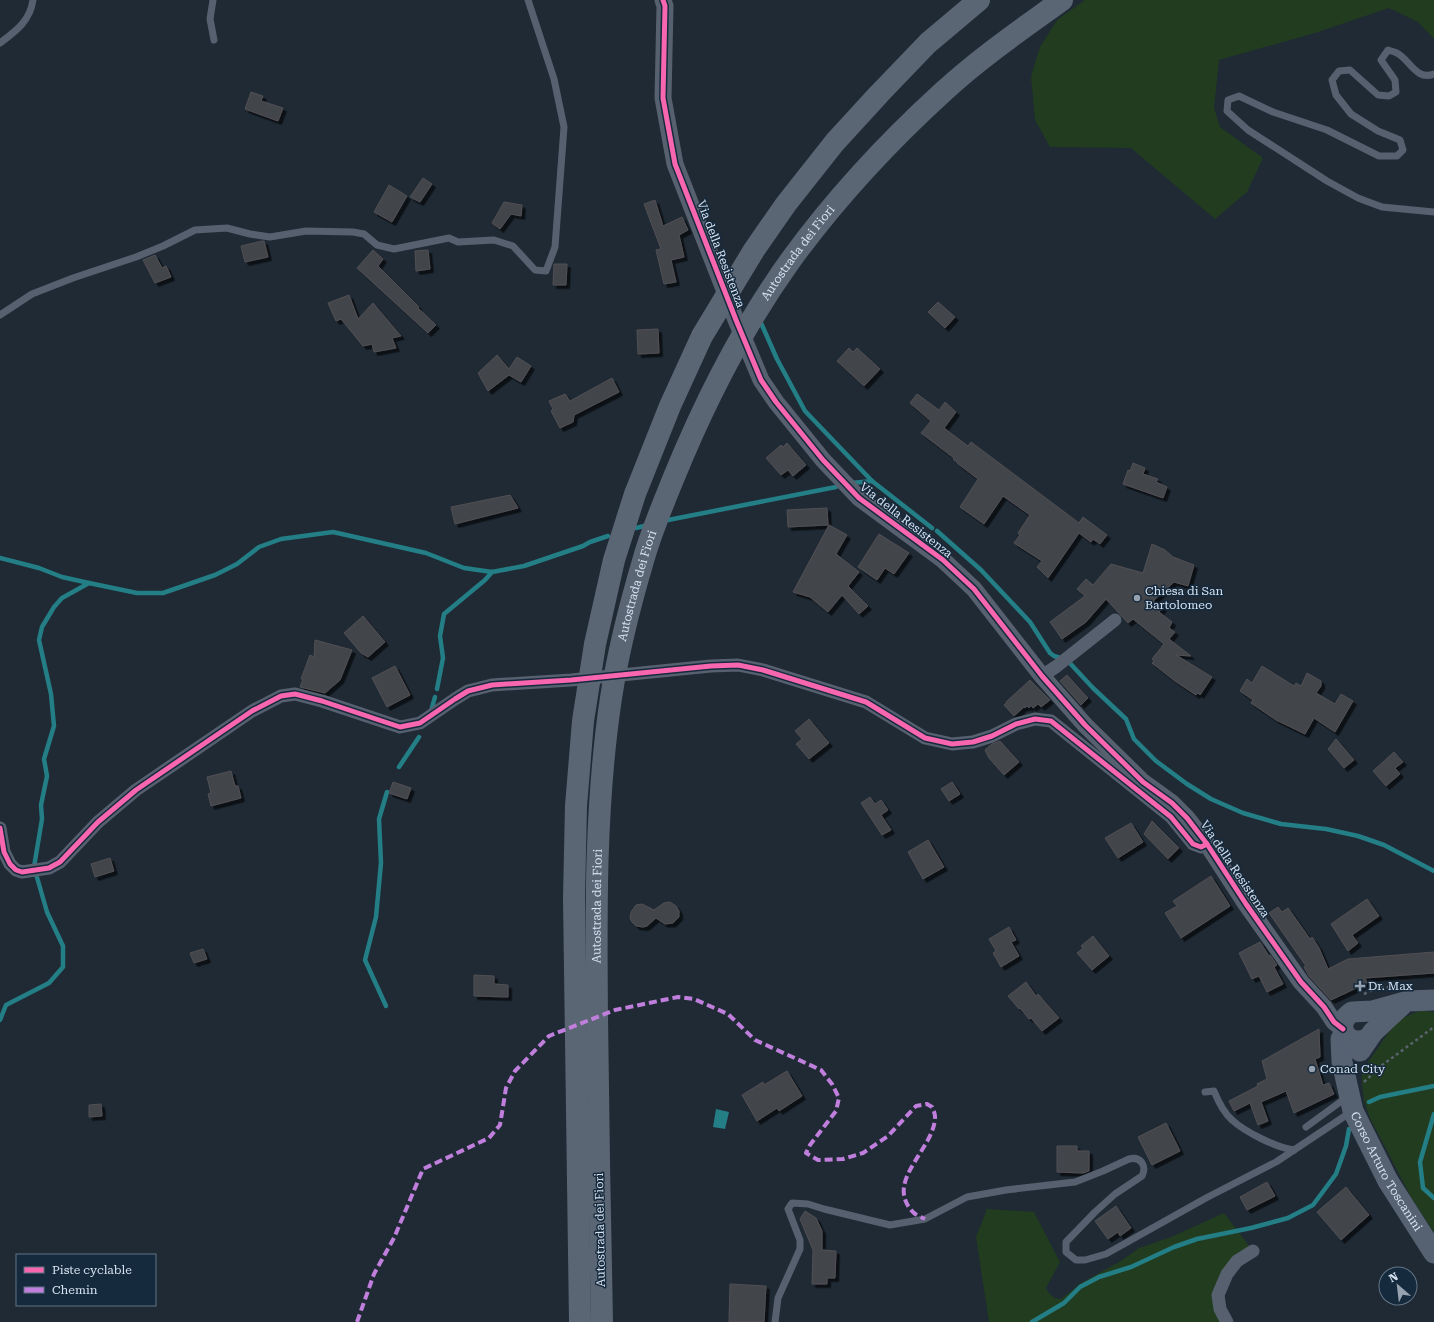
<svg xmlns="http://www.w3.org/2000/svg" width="1434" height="1322" font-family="'Roboto Serif',serif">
<defs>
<filter id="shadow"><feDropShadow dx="3.5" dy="3.5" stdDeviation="0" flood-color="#0009"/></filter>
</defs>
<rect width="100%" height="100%" fill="#1f2a35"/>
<g fill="#223c1f">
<path d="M1085,0H1434V39L1418,22L1389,8L1315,33L1219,60L1214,108L1220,127L1263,158L1247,192L1215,219L1131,148L1050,147L1035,120L1031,76L1040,47L1057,20Z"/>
<path d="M1421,1010L1434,1012V1233L1411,1197L1370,1118L1364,1101L1362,1084V1074L1369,1061L1391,1029L1403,1018Z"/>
<path d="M987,1209L1034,1212L1060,1262L1046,1288C1049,1294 1053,1299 1061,1299L1081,1283L1121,1261L1139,1248L1171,1237L1224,1213L1250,1247L1222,1283L1225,1322H989L976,1237Z"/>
</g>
<path fill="#247e86" d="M716,1109L729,1112L725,1129L713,1127Z"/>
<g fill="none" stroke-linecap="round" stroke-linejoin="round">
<g stroke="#247e86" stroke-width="4.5">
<path d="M761,323L777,359L805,411L872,481L932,528"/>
<path d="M852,483L872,481"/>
<path d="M663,521L836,487"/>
<path d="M636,528L648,525"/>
<path d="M937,531L981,570L1030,622L1050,653L1054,656L1067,660L1093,688L1126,719L1134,739L1156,761L1187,784L1211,799L1243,813L1281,824L1326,829L1358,836L1384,845L1434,871"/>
<path d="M0,558L39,568L62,577L89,583L137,593H163L215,575L237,564L259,547L281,539L333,532L426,553L464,568L492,572L524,566L583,546L590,542L608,536"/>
<path d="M437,689L443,658L440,636L444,614L485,580L492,572"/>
<path d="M431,711L435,697"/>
<path d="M399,767L419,737"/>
<path d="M386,1006L365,960L376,917L381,863L379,819L387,792"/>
<path d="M0,1020L6,1005L49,983L63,967V946L47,912L34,867L42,819L41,805L47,776L44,759L54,726L51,694L39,640L42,627L54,607L62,598L89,583"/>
<path d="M1369,1102L1380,1097L1434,1086"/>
<path d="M1434,1114L1420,1162L1423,1188L1434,1198"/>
<path d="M1032,1322L1064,1303L1080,1287L1099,1277L1131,1267L1174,1247L1197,1239L1251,1228L1288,1218L1313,1205L1336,1174L1346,1146L1349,1129"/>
</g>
</g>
<g fill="#43444a" stroke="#515054" filter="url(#shadow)">
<path d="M251,92L263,96L261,101L283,108L278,121L245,109Z"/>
<path d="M423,178L432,184L420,202L410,197Z"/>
<path d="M389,185L407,196L392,222L374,212Z"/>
<path d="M655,200L663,226L682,217L688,230L679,235L684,257L671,260L676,282L664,284L656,250L661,249L644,204Z"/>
<path d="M504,202L522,205L521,216L511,214L500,229L492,223Z"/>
<path d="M262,241H264L268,257L245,262L241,246Z"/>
<path d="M373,250L383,259L378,266L419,307L418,308L436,325L428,333L357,268Z"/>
<path d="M428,250L430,269L416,271L415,251Z"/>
<path d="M155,255L162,268L166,266L171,277L155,283L143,260Z"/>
<path d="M554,264H567L566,285H553Z"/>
<path d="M349,295L358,319L373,303L401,336L392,338L396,348L374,352L372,344L363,346L341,319L336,321L328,303Z"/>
<path d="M938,302L955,317L945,328L928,312Z"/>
<path d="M658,329L659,353L638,354L637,330Z"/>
<path d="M849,348L853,352L857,348L880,369L864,386L837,361Z"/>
<path d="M497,355L509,369L517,357L531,366L521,382L509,375L488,391L478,373Z"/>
<path d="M612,378L619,392L574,415L573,422L560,428L551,411L553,409L549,401L565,394L570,401Z"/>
<path d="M917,394L939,410L945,402L956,412L944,428L968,446L971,442L1079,523L1083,517L1107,535L1100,544L1093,539L1091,542L1079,533L1048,578L1037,567L1042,561L1014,543L1020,535L1018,533L1030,515L1003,496L984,524L960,507L978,479L957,463V462L953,459L954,458L921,433L931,421L910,403Z"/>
<path d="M787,443L806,465L793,476L788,470L781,475L766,458L781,445L783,447Z"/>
<path d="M1133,463L1145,468L1143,474L1158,479L1156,482L1167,487L1163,498L1123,484L1128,470L1130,471Z"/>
<path d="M510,495L518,508L455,524L451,507Z"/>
<path d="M827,508L828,525L788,527L787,510Z"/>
<path d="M829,525L847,535L836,554L859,572L848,586L868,606L859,614L842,595L828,612L810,597L793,592Z"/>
<path d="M879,534L909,553L894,574L885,568L877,580L858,567Z"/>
<path d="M1152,544L1165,550L1173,557L1194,565L1188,586L1174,582L1153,601L1163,608L1159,612L1172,622L1169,628L1175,632L1169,639L1191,656L1176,655L1212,677L1200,695L1198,693L1196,695L1175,681L1152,663L1154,661L1152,659L1164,644L1133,619L1128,623L1106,599L1086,622L1062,639L1050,622L1085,596L1077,589L1086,579L1093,585L1111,564L1143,573Z"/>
<path d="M363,616L385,642L368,657L361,653L344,633Z"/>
<path d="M315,640L352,650L340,680L325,693L300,687L303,679H301L310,655L314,657Z"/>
<path d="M395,666L410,695L387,707L372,678Z"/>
<path d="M1262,666L1294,686L1296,683L1301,686L1307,673L1321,681V686L1316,693L1335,704L1341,694L1353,701L1335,732L1314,718L1305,734L1276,720L1251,703L1253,700L1240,691L1247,679L1252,683Z"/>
<path d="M1067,675L1088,698L1081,705L1060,681Z"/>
<path d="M1030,680L1050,700L1041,707L1038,704L1033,708L1031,705L1029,708L1027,706L1025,708L1024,707L1014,716L1004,705L1007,702H1006Z"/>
<path d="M809,719L829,743L809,759L796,744L802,739L795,731Z"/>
<path d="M1336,739L1354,760L1344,768L1328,749Z"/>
<path d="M1000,741L1019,762L1004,775L989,758L985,750L992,744Z"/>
<path d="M1394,752L1403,762L1395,768L1400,774L1386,786L1373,771Z"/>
<path d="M231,771L235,786H238L241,798L211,806L208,794L211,793L207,777Z"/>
<path d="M393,782L411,788L407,799L389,793Z"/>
<path d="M952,782L960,794L949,801L941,789Z"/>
<path d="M870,797L875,804L881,800L888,810L881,815L891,830L882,835L861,803Z"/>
<path d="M1152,821L1179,848L1168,859L1144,834Z"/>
<path d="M1131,823L1143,842L1118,858L1105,838Z"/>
<path d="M928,840L944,867L923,879L908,852Z"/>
<path d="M110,858L114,871L95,877L91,864Z"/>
<path d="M1211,876L1230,906L1181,938L1165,913L1177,906L1173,901Z"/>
<path d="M1367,899L1379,916L1352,935L1358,943L1348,951L1331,924Z"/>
<path d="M670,902L676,906L679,911V917L673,923L665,924L656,918L647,926L643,927L636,926L632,922L630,918L631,912L636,905L642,904L654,910L664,903Z"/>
<path d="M1278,907L1282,912L1288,908L1310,939L1312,937L1319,948L1328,969L1348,959L1434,952V973L1365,978L1367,983L1331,1000L1309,976L1304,967L1306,966L1269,913Z"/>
<path d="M1009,927L1016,940L1011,942L1019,956L1001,967L993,953L996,951L989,939Z"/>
<path d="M1093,936L1109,956L1092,970L1077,953L1083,948L1081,946Z"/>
<path d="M1260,942L1269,956L1270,955L1277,965L1274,967L1283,984L1267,992L1259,976L1252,979L1239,953Z"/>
<path d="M203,949L207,959L194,963L190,953Z"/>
<path d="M474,975L494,976V984L508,985V997L474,996Z"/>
<path d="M1026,982L1036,996L1038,994L1059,1018L1042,1031L1031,1018L1029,1019L1020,1008L1019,1009L1008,996Z"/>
<path d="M1319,1029L1320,1057L1315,1059L1323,1085L1329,1083L1334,1094L1294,1113L1286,1091L1261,1102L1268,1121L1258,1125L1250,1103L1234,1111L1229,1101L1258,1086L1257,1084L1267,1079L1262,1061Z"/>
<path d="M787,1071L802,1096L779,1111L777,1108L757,1121L742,1095L763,1082L764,1085Z"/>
<path d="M101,1104L102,1116L89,1117V1105Z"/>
<path d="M1166,1123L1180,1151L1152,1165L1138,1137Z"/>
<path d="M1057,1146H1077V1151H1089V1171L1083,1173L1057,1172Z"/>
<path d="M1267,1182L1275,1196L1247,1210L1240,1197Z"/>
<path d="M1346,1187L1369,1215L1341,1240L1317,1212Z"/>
<path d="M1116,1206L1131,1228L1120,1236L1118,1232L1108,1239L1095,1221Z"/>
<path d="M805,1211L816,1218L822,1231V1250L836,1251L835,1278H827V1284H812L813,1250L800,1219Z"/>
<path d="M730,1284L766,1286L764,1322H729Z"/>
</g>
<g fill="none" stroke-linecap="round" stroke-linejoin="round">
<g stroke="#5a626d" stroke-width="2.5" stroke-dasharray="3 3" stroke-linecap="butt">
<path d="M1364,994L1377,988L1390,987"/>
<path d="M1364,1082L1381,1066L1434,1027"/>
</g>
<g stroke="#57606f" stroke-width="7">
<path d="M213,0L210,19L214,40"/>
<path d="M0,43C16,31 30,21 33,0"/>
<path d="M1434,74C1416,81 1410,60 1397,53C1395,52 1391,51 1388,50L1381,60L1395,80L1396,92L1389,96L1378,95L1350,70L1339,71L1332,80L1336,95L1351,114L1378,131L1400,140L1403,150L1397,156H1379L1327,130L1273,112L1239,96L1228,100L1227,111L1248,130L1327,181L1358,198L1382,207L1434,212"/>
<path d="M0,315L32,294L73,278L136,257L163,246L195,230L227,228L250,234L270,237L306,231L353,232L364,234L377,245L394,249L449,238L458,242L494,240L513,246L535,270L546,271L555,247L564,127L554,79L528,0"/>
<path d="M1205,1092L1214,1091C1218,1101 1224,1113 1232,1120C1245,1132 1277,1148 1294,1150"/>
<path d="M1306,1127L1347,1097"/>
<path d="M775,1322L778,1298L800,1249V1240L788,1209L792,1203L808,1204L824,1209L890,1225L925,1219L967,1197L1006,1190L1075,1182L1103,1171L1129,1159C1141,1156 1147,1166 1142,1176L1115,1194L1095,1212L1066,1242V1252L1076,1260H1085L1106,1254L1206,1198L1276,1162L1351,1112"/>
</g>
<g stroke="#57606f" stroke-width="13">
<path d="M1042,676L1057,666L1115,620"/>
<path d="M0,828L4,852L10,864L16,870L22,872L49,868L60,862L98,822L136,790L252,711L281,696L295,694L322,701L400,727L420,723L455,699L468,691L492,685L571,680L711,666L738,665L763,670L866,702L925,738L952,744L973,742L992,736L1016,724L1035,719L1051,721L1171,817L1193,844L1201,847L1207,844"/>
<path d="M1227,1322L1220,1309L1218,1295L1227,1274L1237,1261L1253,1251"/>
</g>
<path stroke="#57606f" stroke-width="17" d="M663,0L665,6L663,98L675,164L736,320L761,380L776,402L823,460L859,498L943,560L974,589L1042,676L1085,725L1143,782L1172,803L1187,818L1207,844L1246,904L1301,982L1324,1007L1334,1022L1343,1029"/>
<g stroke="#566172" stroke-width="21">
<path id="s1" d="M1344,1034L1341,1039L1342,1062L1353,1111L1388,1181L1434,1253"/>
<path d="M1367,1039C1346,1048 1333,1024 1352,1012L1372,1011L1408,1001L1434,1000"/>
<path d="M1360,1051L1373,1032L1402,1005"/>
</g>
<g stroke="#5b6675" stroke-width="22">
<path d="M580,1322L574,898L576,806L583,721L595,644L614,560L635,494L670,406L702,336L754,250L786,204L835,142L879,94L928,43L979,0"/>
<path id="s2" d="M602,1322C600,1220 598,1119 597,1017C596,911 595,804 611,698C618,652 630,605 643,561C651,532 663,504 674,477C705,401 742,328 790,261C835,199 888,142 944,91C981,57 1022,29 1062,0"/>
</g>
<path stroke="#c07fdc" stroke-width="4" stroke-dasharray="8 4" stroke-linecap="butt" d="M357,1322L374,1274L394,1238L423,1169L489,1138L500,1125L506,1088L515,1071L549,1036L615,1010L678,997L694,999L728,1014L755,1040L821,1070L832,1084L839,1098L836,1111L810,1145L806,1153L818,1160L843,1159L863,1153L888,1136L916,1106L927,1104L932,1107C933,1110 935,1113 935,1116C936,1148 884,1180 912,1211C915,1215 921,1217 925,1219"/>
<defs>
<g id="cycleway">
<path d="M663,0L665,6L663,98L675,164L736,320L761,380L776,402L823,460L859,498L943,560L974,589L1042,676L1085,725L1143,782L1172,803L1187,818L1207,844L1246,904L1301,982L1324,1007L1334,1022L1343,1029"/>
<path d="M0,828L4,852L10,864L16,870L22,872L49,868L60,862L98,822L136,790L252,711L281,696L295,694L322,701L400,727L420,723L455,699L468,691L492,685L571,680L711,666L738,665L763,670L866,702L925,738L952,744L973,742L992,736L1016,724L1035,719L1051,721L1171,817L1193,844L1201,847L1207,844"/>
</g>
</defs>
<use href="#cycleway" stroke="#162a3e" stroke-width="8"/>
<use href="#cycleway" stroke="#f766af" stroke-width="5"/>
</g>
<g fill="#96a2af" stroke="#162a3e" stroke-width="1.5">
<circle cx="1137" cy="598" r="4"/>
<path d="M1358 980h4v4h4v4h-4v4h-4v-4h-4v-4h4z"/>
<circle cx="1312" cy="1069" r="4"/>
</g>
<g text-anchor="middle" stroke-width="3" stroke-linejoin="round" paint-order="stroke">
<g font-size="12" fill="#d6e2f0" stroke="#162a3e">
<text transform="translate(721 254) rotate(69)" y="4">Via della Resistenza</text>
<text dy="4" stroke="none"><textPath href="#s2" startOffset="1112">Autostrada dei Fiori</textPath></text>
<text transform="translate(906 520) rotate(38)" y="4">Via della Resistenza</text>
<text dy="4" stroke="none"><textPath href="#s2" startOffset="740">Autostrada dei Fiori</textPath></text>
<text transform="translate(1235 869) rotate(56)" y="4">Via della Resistenza</text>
<text dy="4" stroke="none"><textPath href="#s2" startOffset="416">Autostrada dei Fiori</textPath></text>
<text dy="4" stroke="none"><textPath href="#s1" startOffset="148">Corso Arturo Toscanini</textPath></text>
<text transform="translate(600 1230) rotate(-91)" y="4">Autostrada dei Fiori</text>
</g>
<g font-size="12" fill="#d6e2f0" stroke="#162a3e" text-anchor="start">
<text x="1145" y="595">Chiesa di San<tspan x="1145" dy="14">Bartolomeo</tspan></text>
<text x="1368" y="990">Dr. Max</text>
<text x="1320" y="1073">Conad City</text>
</g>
</g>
<rect x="16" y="1254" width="140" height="52" fill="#162a3e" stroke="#637485"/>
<rect x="24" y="1267" width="20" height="6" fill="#f766af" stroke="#637485"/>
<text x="52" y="1274" font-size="12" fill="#d6e2f0">Piste cyclable</text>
<rect x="24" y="1287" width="20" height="6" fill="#c07fdc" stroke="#637485"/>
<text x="52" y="1294" font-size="12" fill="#d6e2f0">Chemin</text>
<g transform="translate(1398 1286) rotate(332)"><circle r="19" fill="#162a3e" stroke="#637485"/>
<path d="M0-3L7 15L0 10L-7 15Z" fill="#96a2af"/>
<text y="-6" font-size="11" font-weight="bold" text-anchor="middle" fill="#d6e2f0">N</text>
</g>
</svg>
